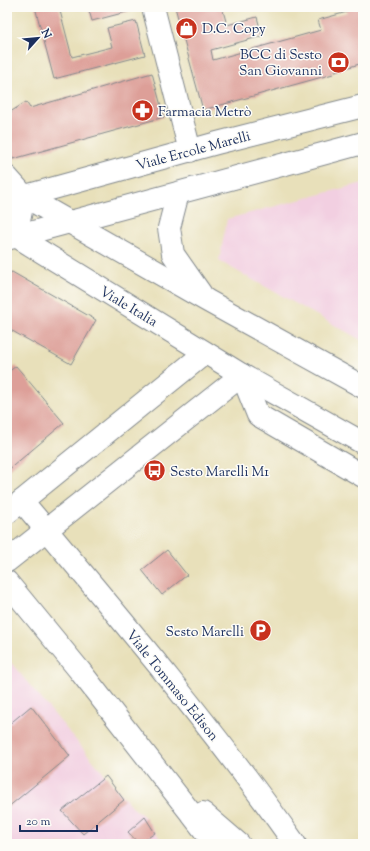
<svg xmlns="http://www.w3.org/2000/svg" width="370" height="851" font-family="'Sorts Mill Goudy',serif">
<rect width="100%" height="100%" fill="#fdfcf7"/>
<filter id="ink" filterUnits="userSpaceOnUse"><feTurbulence type="fractalNoise" baseFrequency=".025" numOctaves="2"/><feDisplacementMap in="SourceGraphic" scale="8" xChannelSelector="R" yChannelSelector="G"/><feConvolveMatrix kernelMatrix="1 2 1 2 8 2 1 2 1" color-interpolation-filters="sRGB"/></filter>
<filter id="wash" filterUnits="userSpaceOnUse"><feTurbulence type="fractalNoise" baseFrequency=".012" numOctaves="4" result="noise"/><feDisplacementMap in="SourceGraphic" scale="16" xChannelSelector="R" yChannelSelector="G"/><feGaussianBlur stdDeviation="0.9" result="paint"/><feColorMatrix in="noise" values="0 0 0 0 0 0 0 0 0 0 0 0 0 0 0 0 0 1.4 0 .05"/><feComposite in="paint" operator="in"/></filter>
<g filter="url(#wash)">
<rect width="100%" height="100%" fill="#e8e0ba"/>
<g fill="#f2cfe1">
<path d="M363,183V341L219,261L227,219Z"/>
<path d="M7,658L132,807L145,817L164,844H7Z"/>
</g>
<g id="blocks">
<g fill="#dd9f98">
<path d="M35,7H59L72,57L112,47L107,28L136,21L145,55L54,79Z"/>
<path d="M88,7H133L134,10L92,21Z"/>
<path d="M175,7H222L227,25L257,17L262,36L211,50L213,60L321,30L318,20L347,12L346,7H363V63L332,72L333,74L203,110Z"/>
<path d="M152,73L164,117L13,159L7,150V114L26,102L30,108Z"/>
<path d="M12,272L96,320L71,364L7,328V274Z"/>
<path d="M16,366L64,423L7,471V373Z"/>
<path d="M167,550L187,575L162,595L142,570Z"/>
<path d="M31,706L70,756L7,808V726Z"/>
<path d="M106,776L124,800L83,834L62,811Z"/>
<path d="M145,817L155,833L139,844L128,832Z"/>
</g>
</g>
</g>
<g filter="url(#ink)">
<use href="#blocks" fill-opacity="0" stroke="#82888c" stroke-width="1"/>
<g fill="none" stroke-linecap="round" stroke-linejoin="round">
<defs>
<g id="minor">
<path d="M153,7L190,151"/>
<path d="M7,177L24,196"/>
<path d="M22,501C116,613 211,725 295,844"/>
<path d="M7,513L205,353"/>
<path d="M7,561L242,375L258,415L363,476"/>
<path d="M7,582L80,671L215,844"/>
<path d="M203,813L239,844"/>
</g>
<g id="major">
<path d="M178,193L169,228L173,254L201,294"/>
<path d="M24,196L206,300L363,387"/>
<path d="M7,201L217,143L363,106"/>
<path d="M16,236L242,375L363,443"/>
<path d="M16,236L24,196"/>
<path d="M7,239L363,143"/>
</g>
</defs>
<use href="#minor" stroke="#82888c" stroke-width="24"/>
<use href="#major" stroke="#82888c" stroke-width="24"/>
<use href="#minor" stroke="#fff" stroke-width="22"/>
<use href="#major" stroke="#fff" stroke-width="22"/>
</g>
</g>
<defs>
<symbol id="shop-disc" viewBox="-11 -11 22 22"><circle r="9.5" fill="#c8321e" stroke="#fdfcf7"/><path d="M-5-2.5h2.3a2.7 3.5 0 0 1 5.4 0H5L5.5 6h-11ZM-1.5-2.5h3a1.5 2.3 0 0 0-3 0Z" fill="#fff"/></symbol>
<symbol id="bank-disc" viewBox="-11 -11 22 22"><circle r="9.5" fill="#c8321e" stroke="#fdfcf7"/><path d="M-6-4H6V4H-6ZM0-2.3a2.3 2.3 0 1 0 0 4.6a2.3 2.3 0 1 0 0-4.6Z" fill="#fff"/></symbol>
<symbol id="pharmacy-disc" viewBox="-11 -11 22 22"><circle r="9.5" fill="#c8321e" stroke="#fdfcf7"/><path d="M-2-6h4v4h4v4h-4v4h-4v-4h-4v-4h4Z" fill="#fff"/></symbol>
<symbol id="bus-disc" viewBox="-11 -11 22 22"><circle r="9.5" fill="#c8321e" stroke="#fdfcf7"/><path d="M-5-6H5V4H4V6H2V4H-2V6H-4V4H-5ZM-3.5-4V0h7V-4ZM-3.5 1.2v1.5H-2V1.2ZM2 1.2v1.5H3.5V1.2Z" fill="#fff"/></symbol>
<symbol id="parking-disc" viewBox="-11 -11 22 22"><circle r="9.5" fill="#c8321e" stroke="#fdfcf7"/><path d="M-3.5-5.5H1a3.5 3.5 0 0 1 0 7H-1V5.5H-3.5ZM-1-3.4V-.6H.8a1.4 1.4 0 0 0 0-2.8Z" fill="#fff"/></symbol>
</defs>
<g fill-rule="evenodd">
<use href="#shop-disc" x="174" y="16" width="25" height="25"/>
<use href="#bank-disc" x="326" y="50" width="25" height="25"/>
<use href="#pharmacy-disc" x="130" y="98" width="25" height="25"/>
<use href="#bus-disc" x="142" y="458" width="25" height="25"/>
<use href="#parking-disc" x="248" y="618" width="25" height="25"/>
</g>
<g text-anchor="middle" stroke-width="3" stroke-linejoin="round" paint-order="stroke">
<g font-size="14" fill="#1b2f5e" stroke="#fdfcf7" text-anchor="start">
<text x="202" y="33">D.C. Copy</text>
<text x="322" y="59" text-anchor="end">BCC di Sesto<tspan x="322" dy="16">San Giovanni</tspan></text>
<text x="158" y="116">Farmacia Metrò</text>
<text x="170" y="476">Sesto Marelli M1</text>
<text x="244" y="636" text-anchor="end">Sesto Marelli</text>
</g>
<g font-size="14" fill="#1b2f5e" stroke="#fdfcf7">
<text transform="translate(193 150) rotate(-15)" y="5">Viale Ercole Marelli</text>
<text transform="translate(129 306) rotate(31)" y="5">Viale Italia</text>
<text transform="translate(173 685) rotate(51)" y="5">Viale Tommaso Edison</text>
</g>
</g>
<rect width="370" height="851" fill="none" stroke="#fdfcf7" stroke-width="24"/>
<g transform="translate(38 38) rotate(63)" stroke="#fdfcf7" stroke-width="3" paint-order="stroke">
<path d="M0-3L7 15L0 10L-7 15Z" fill="#1b2f5e"/>
<text y="-6" font-size="11" font-weight="bold" text-anchor="middle" fill="#1b2f5e">N</text>
</g>
<path d="M20 825v6h77v-6" fill="none" stroke="#1b2f5e" stroke-width="2"/>
<text x="26" y="825" font-size="12" fill="#1b2f5e" stroke="#fdfcf7" stroke-width="3" paint-order="stroke">20 m</text>
</svg>
